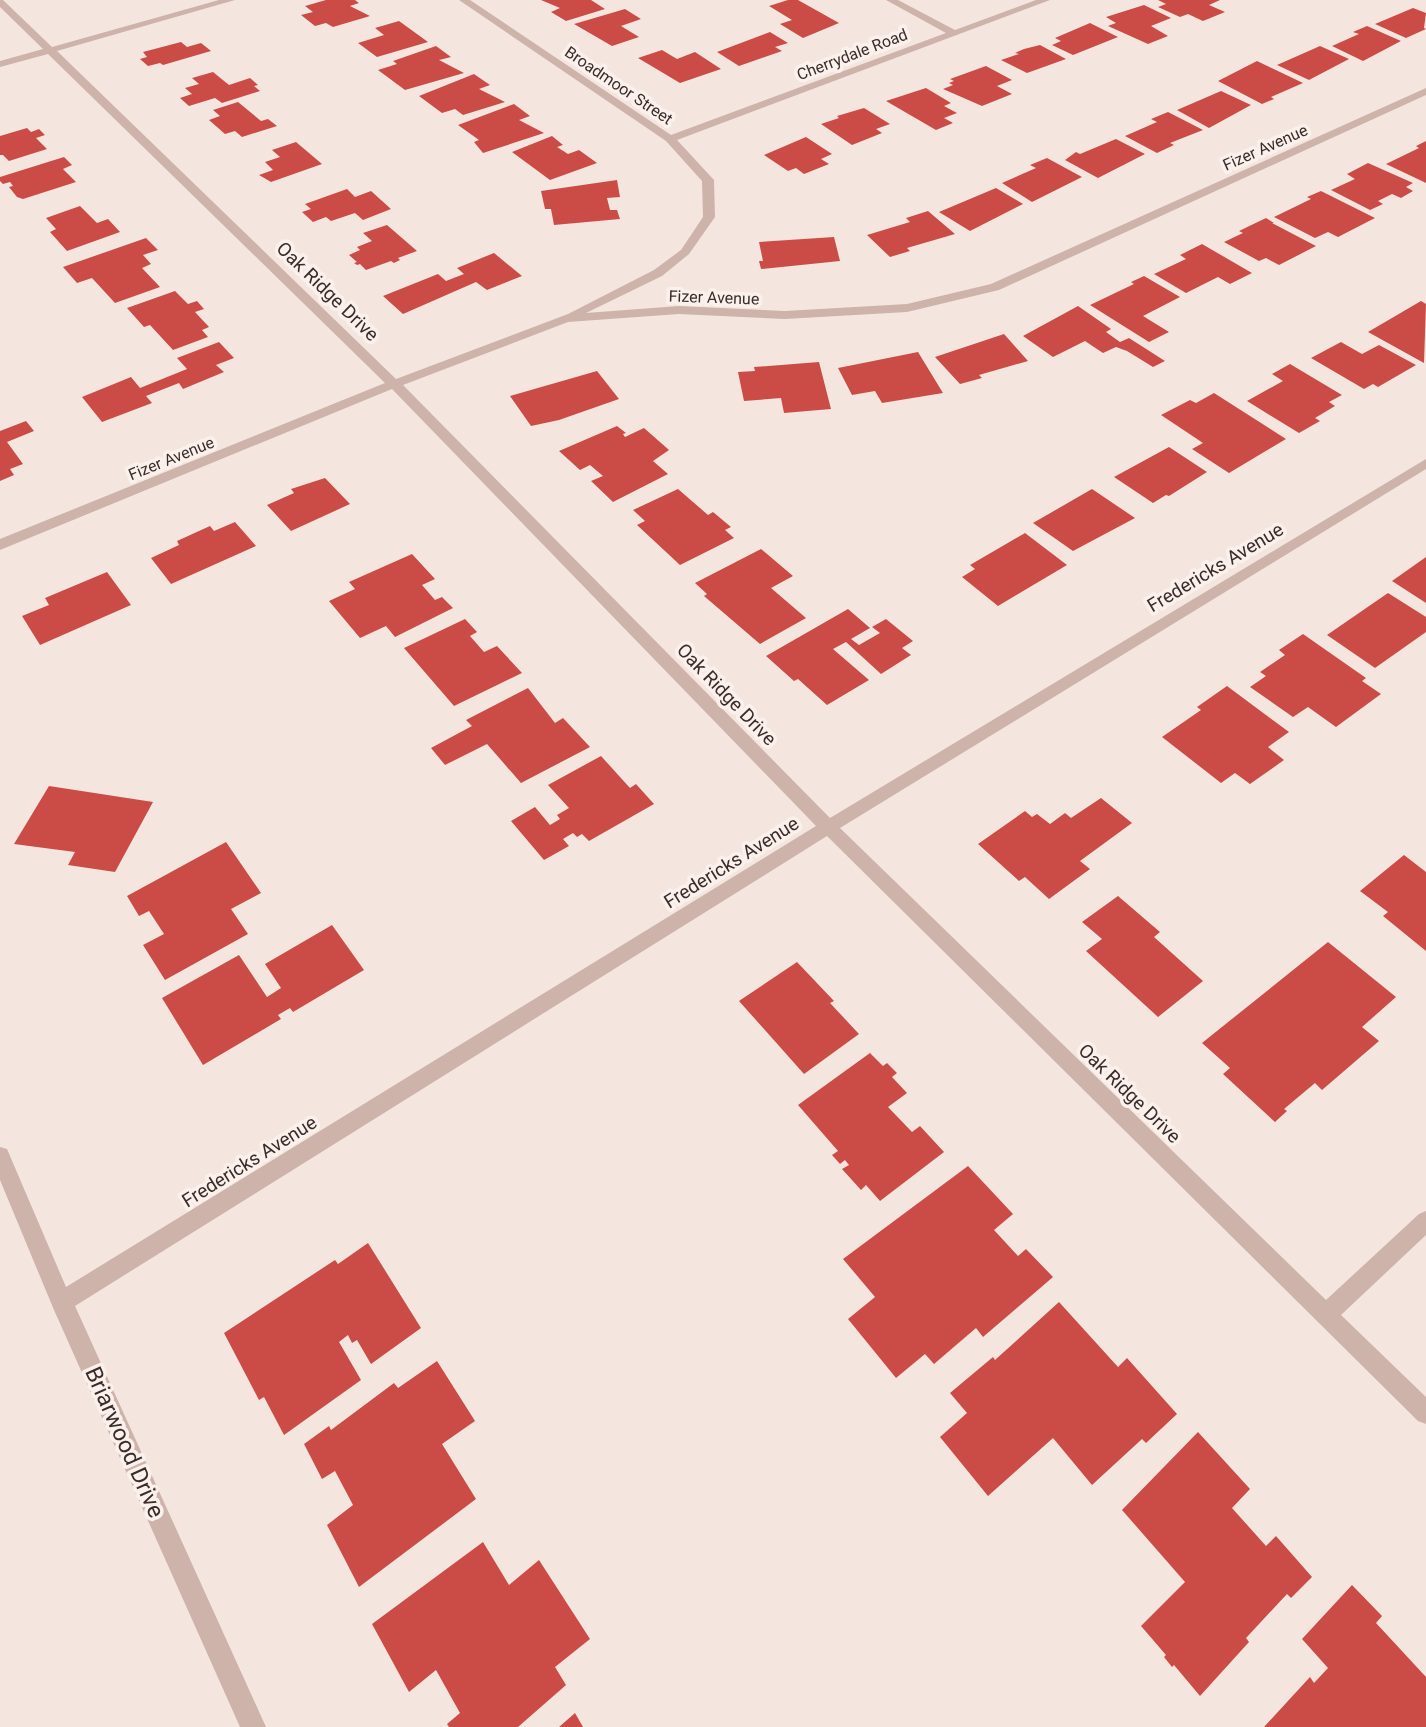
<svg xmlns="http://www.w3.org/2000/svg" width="1426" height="1727" font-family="Roboto,sans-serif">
<rect width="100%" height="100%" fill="#f4e6df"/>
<g fill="#cb4c46">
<path d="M326,0H355L359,3L350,6L370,16L333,27L326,23L315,26L301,15L313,12L305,6Z"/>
<path d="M541,0H591L605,9L566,21L551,12L560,8Z"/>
<path d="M788,0H798L839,23L803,38L780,24L792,20L769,6Z"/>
<path d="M1158,0H1220L1209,5L1225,12L1203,21L1188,14L1180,17L1158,7L1166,4Z"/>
<path d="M1144,5L1171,18L1151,26L1168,36L1148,44L1108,26L1116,23L1106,17Z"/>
<path d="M1413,8L1426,13L1424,28L1426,29L1406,38L1375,24Z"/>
<path d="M625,9L641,19L621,26L639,37L612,46L574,24Z"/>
<path d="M399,21L428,42L377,57L358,43L384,35L375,28Z"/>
<path d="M1090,23L1118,37L1073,55L1052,45L1061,41L1055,38Z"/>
<path d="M1367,26L1401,41L1363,61L1332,46L1359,34L1353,32Z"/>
<path d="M770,32L788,43L775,47L782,51L739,66L717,52Z"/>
<path d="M181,42L187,47L201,43L211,51L163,65L160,63L148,66L140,59L147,57L143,52Z"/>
<path d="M1040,45L1066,59L1027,73L1001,60L1019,54L1015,53L1024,49Z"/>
<path d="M436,46L451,57L439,60L464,73L405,90L378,70L397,64L393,61Z"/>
<path d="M1320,46L1349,59L1309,80L1277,65Z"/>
<path d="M662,50L677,59L695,52L721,69L680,83L638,58Z"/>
<path d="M1257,61L1303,83L1271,97L1274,99L1262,104L1218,81Z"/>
<path d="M986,66L1012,80L997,86L1012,94L982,106L943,89L953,85L949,83L954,81L950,79Z"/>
<path d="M213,72L229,85L250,78L258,85L254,86L260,91L222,103L215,98L189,106L180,98L192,94L185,88L199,84L192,78Z"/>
<path d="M474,74L490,85L479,89L505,102L463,115L455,109L442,113L419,96Z"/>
<path d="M926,88L951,103L944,106L957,113L944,118L953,123L936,130L886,101Z"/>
<path d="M1221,91L1251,105L1209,128L1177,110Z"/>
<path d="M238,102L261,121L268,119L277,126L242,137L235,131L225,134L209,120L220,116L213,110Z"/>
<path d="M514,104L530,116L519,120L544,133L483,153L474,142L479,140L458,125Z"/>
<path d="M864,108L890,124L876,129L882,133L852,145L821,124L839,118L837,116Z"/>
<path d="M1168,112L1203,130L1170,143L1174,145L1157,153L1125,136L1157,122L1151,119Z"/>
<path d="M27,128L31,132L39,129L45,135L36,138L47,149L9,161L3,155H0V136Z"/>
<path d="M552,136L563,145L557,147L568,154L579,150L597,163L550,180L512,152Z"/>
<path d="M806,137L832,154L821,159L829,164L804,174L796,168L788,171L764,155Z"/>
<path d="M1116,139L1145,154L1098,178L1065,160L1076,152L1080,154Z"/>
<path d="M1426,141V183L1386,164L1419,148L1416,146Z"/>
<path d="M296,142L322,164L271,182L259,175L273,170L265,162L280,157L272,150Z"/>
<path d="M64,157L72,165L63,169L76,182L23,199L17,197L9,187L13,186L10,182L3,184L0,181V177Z"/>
<path d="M1047,158L1082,177L1032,202L1002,183L1036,168L1030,165Z"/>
<path d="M1368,163L1413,183L1406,187L1413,191L1401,198L1392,194L1378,201L1383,204L1370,210L1331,190L1355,179L1347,174Z"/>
<path d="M617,180L620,197L607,198L610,210H617L620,219L554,225L551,209H545L541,191Z"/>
<path d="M996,188L1023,204L970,231L939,212Z"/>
<path d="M347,189L355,197L371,191L391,209L363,220L355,213L331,221L326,217L313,222L302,212L311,209L305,204Z"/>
<path d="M1321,191L1375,218L1338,237L1328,232L1315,238L1274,217L1311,199L1307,197Z"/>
<path d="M80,206L97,223L108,219L120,232L67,251L50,232L56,229L46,218Z"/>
<path d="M928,211L955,234L907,248L910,251L890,257L867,235L910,222L906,218Z"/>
<path d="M1266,218L1274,223H1272L1316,246L1279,265L1266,258L1259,261L1224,242L1243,233L1239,231Z"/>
<path d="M387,225L417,251L398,258L400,260L394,263L391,261L366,270L360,264L357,265L354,263L357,262L349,255L360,250L357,247L372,241L363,233Z"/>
<path d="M834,237L840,261L761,269L759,261H763L759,242Z"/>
<path d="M146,238L158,250L143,255L151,264L142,268L160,287L115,303L92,278L77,283L63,267Z"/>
<path d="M1202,244L1252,273L1230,284L1218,277L1186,293L1154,274L1186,259L1180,255Z"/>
<path d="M494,253L522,276L487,290L476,282L403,314L383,296L438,274L446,281L464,274L457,268Z"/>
<path d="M1144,276L1180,297L1143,316L1169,332L1149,342L1090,305L1134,284L1131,282Z"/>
<path d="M175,291L188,304L197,301L204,309L195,312L209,327L202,330L208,337L173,350L150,325L144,327L127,308Z"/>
<path d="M1421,301L1426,304L1424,363L1368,332Z"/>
<path d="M1078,306L1111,329L1106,332L1120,342L1129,338L1165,361L1153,367L1127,351L1116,347L1103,353L1085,341L1053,357L1023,336Z"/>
<path d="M1004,334L1028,361L979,375L982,378L960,384L935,357Z"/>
<path d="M219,342L234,358L216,365L224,372L183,389L179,383L146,396L152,403L102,422L82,397L131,377L140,388L187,369L177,358Z"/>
<path d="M1341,342L1362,354L1379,345L1416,365L1378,387L1373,384L1364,389L1311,358Z"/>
<path d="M918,352L943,393L882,403L875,391L852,395L838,368Z"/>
<path d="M819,362L831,409L784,413L781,398L744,401L738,372L755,371L754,367Z"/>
<path d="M1290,364L1342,395L1329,402L1335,406L1315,418L1320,421L1299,433L1247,401L1283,381L1272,374Z"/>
<path d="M597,371L619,399L559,420L531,426L510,396Z"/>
<path d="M1214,393L1286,439L1229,473L1192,449L1203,443L1161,415L1190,400L1196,403Z"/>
<path d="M26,421L34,431L7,442L23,464L10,469L14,475L0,481V431Z"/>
<path d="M617,426L626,433L623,434L625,437L644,428L669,450L653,461L668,474L613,502L591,481L603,476L590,465L580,470L559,451Z"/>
<path d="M1169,447L1207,472L1169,496L1166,495L1153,503L1114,477Z"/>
<path d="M325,478L350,504L291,531L267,505L294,493L291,489Z"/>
<path d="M678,489L708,515L713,512L731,527L725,530L734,538L680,565L637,525L645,521L633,510Z"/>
<path d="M1092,489L1135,518L1073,551L1033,523Z"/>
<path d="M235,522L256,546L171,584L151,558L179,545L177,541L210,526L214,531Z"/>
<path d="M1025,533L1067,565L998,606L962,577L975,569L970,565Z"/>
<path d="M761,549L793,576L771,588L806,618L760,644L704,596L707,594L695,583Z"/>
<path d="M412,554L435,579L422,585L435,600L442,597L453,608L395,637L386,626L360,638L329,601L355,589L349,582Z"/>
<path d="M1426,557V603L1392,581Z"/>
<path d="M107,572L131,605L40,645L22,616L49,605L45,598Z"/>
<path d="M1388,593L1426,617V632L1375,668L1327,635Z"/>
<path d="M848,609L870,628L851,639L859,645L880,633L872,627L886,619L913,641L902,648L911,655L881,674L846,642L833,649L869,680L827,705L798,679L794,681L766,656Z"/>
<path d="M465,619L477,632L470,636L484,652L497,646L522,673L454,706L404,648Z"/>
<path d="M1303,634L1366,678L1362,681L1381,694L1336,727L1308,707L1293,717L1250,687L1266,676L1260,672L1285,655L1279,650Z"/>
<path d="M1227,686L1289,732L1268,747L1284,760L1250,784L1235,773L1221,783L1162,737L1201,710L1197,707Z"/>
<path d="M528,688L555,723L563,718L590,747L521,783L487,744L445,765L431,748L472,726L466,720Z"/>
<path d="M601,756L630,788L636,784L654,804L589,841L582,834L577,837L573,833L563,839L569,846L544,860L511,821L535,807L550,825L560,819L557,815L569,808L548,785Z"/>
<path d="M49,786L153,802L115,872L68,865L75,852L14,844Z"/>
<path d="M1101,798L1132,823L1080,861L1090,869L1049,899L1025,877L1019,881L978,844L1025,811L1032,817L1037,814L1050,824L1065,813L1071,818Z"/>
<path d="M226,842L261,893L231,909L248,934L165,980L143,945L164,934L149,911L139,916L127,896Z"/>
<path d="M1404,855L1426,872V951L1383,916L1388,912L1360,891Z"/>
<path d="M1118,896L1160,932L1154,937L1203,981L1158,1017L1086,951L1102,939L1082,922Z"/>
<path d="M332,925L364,970L293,1012L290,1008L278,1015L281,1019L203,1065L162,998L239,955L267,997L281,988L265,964Z"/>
<path d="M1328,942L1396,997L1362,1027L1379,1041L1322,1090L1315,1083L1284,1109L1287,1111L1275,1122L1223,1074L1230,1068L1202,1043Z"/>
<path d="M797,962L834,1001L830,1003L859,1034L804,1074L739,1001Z"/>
<path d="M870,1053L883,1066L887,1063L897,1073L892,1077L907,1093L888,1107L912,1132L920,1126L944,1152L880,1201L866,1185L861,1190L842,1169L849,1165L845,1160L840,1164L832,1155L838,1151L798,1105Z"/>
<path d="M968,1166L1013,1214L994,1230L1018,1256L1026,1249L1053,1277L983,1337L976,1328L934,1364L925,1354L896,1378L848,1319L875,1297L843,1259Z"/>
<path d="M368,1243L421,1328L371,1364L357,1340L352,1343L348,1335L339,1342L361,1380L284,1435L264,1397L259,1400L224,1333L335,1260L338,1264Z"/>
<path d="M1059,1302L1118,1367L1127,1358L1177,1414L1146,1443L1142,1439L1092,1485L1053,1438L988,1496L940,1437L967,1413L950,1393L993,1357L995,1360Z"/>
<path d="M437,1361L475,1421L442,1444L476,1499L359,1587L327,1525L353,1505L335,1471L322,1479L304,1444L329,1426L331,1430L394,1383L398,1388Z"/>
<path d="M1198,1432L1250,1489L1232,1508L1266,1546L1276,1536L1312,1577L1291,1598L1287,1594L1246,1638L1249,1642L1200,1696L1174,1665L1172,1667L1164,1657L1166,1655L1141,1626L1185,1582L1122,1510Z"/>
<path d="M483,1542L509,1585L539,1560L590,1639L555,1667L566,1685L518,1727H449L447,1724L460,1713L436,1670L409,1692L372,1624Z"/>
<path d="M1352,1585L1382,1616L1376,1623L1426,1677V1727H1264L1310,1677L1314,1683L1328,1668L1302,1639Z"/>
<path d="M575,1713L583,1727H559Z"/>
</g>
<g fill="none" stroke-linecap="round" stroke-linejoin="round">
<path fill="#cdb3aa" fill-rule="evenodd" d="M0,0H3L52,47L219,0H235L57,51L396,379L568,314L654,270L681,250L703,217L702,181L666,141L459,0H470L671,135L946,33L886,0H898L955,30L1036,0H1050L677,140L714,180L715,217L689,254L662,276L586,313L679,306L785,311L907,304L991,284L1426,88V95L999,290L907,312L785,319L679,314L568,322L403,385L830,818L1426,459V469L840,828L1326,1300L1419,1214L1426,1211V1235L1341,1315L1426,1397V1424L1418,1421L827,836L75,1306L266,1727H240L54,1310L0,1180V1147L7,1149L66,1287L816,826L392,389L0,550V539L385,383L48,54L0,67V61L43,49L0,7Z"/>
</g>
<g text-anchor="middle" stroke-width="7" stroke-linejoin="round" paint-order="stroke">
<g font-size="16" fill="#3a2c2a" stroke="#fbf1ec">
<text transform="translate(852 54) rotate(-21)" y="6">Cherrydale Road</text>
<text transform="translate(619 85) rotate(34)" y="6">Broadmoor Street</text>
<text transform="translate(1265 147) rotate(-24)" y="6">Fizer Avenue</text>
<text transform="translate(714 297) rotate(2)" y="6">Fizer Avenue</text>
<text transform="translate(171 458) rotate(-22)" y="6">Fizer Avenue</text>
</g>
<g font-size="19" fill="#3a2c2a" stroke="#fbf1ec">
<text transform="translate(328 291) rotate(44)" y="7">Oak Ridge Drive</text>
<text transform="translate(1215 567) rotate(-31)" y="7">Fredericks Avenue</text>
<text transform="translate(727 694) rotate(46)" y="7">Oak Ridge Drive</text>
<text transform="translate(731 862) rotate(-32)" y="7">Fredericks Avenue</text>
<text transform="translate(1130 1093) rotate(44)" y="7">Oak Ridge Drive</text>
<text transform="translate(249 1161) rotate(-32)" y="7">Fredericks Avenue</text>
</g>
<g font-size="23" fill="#3a2c2a" stroke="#fbf1ec">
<text transform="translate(125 1442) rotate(66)" y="8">Briarwood Drive</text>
</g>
</g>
</svg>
